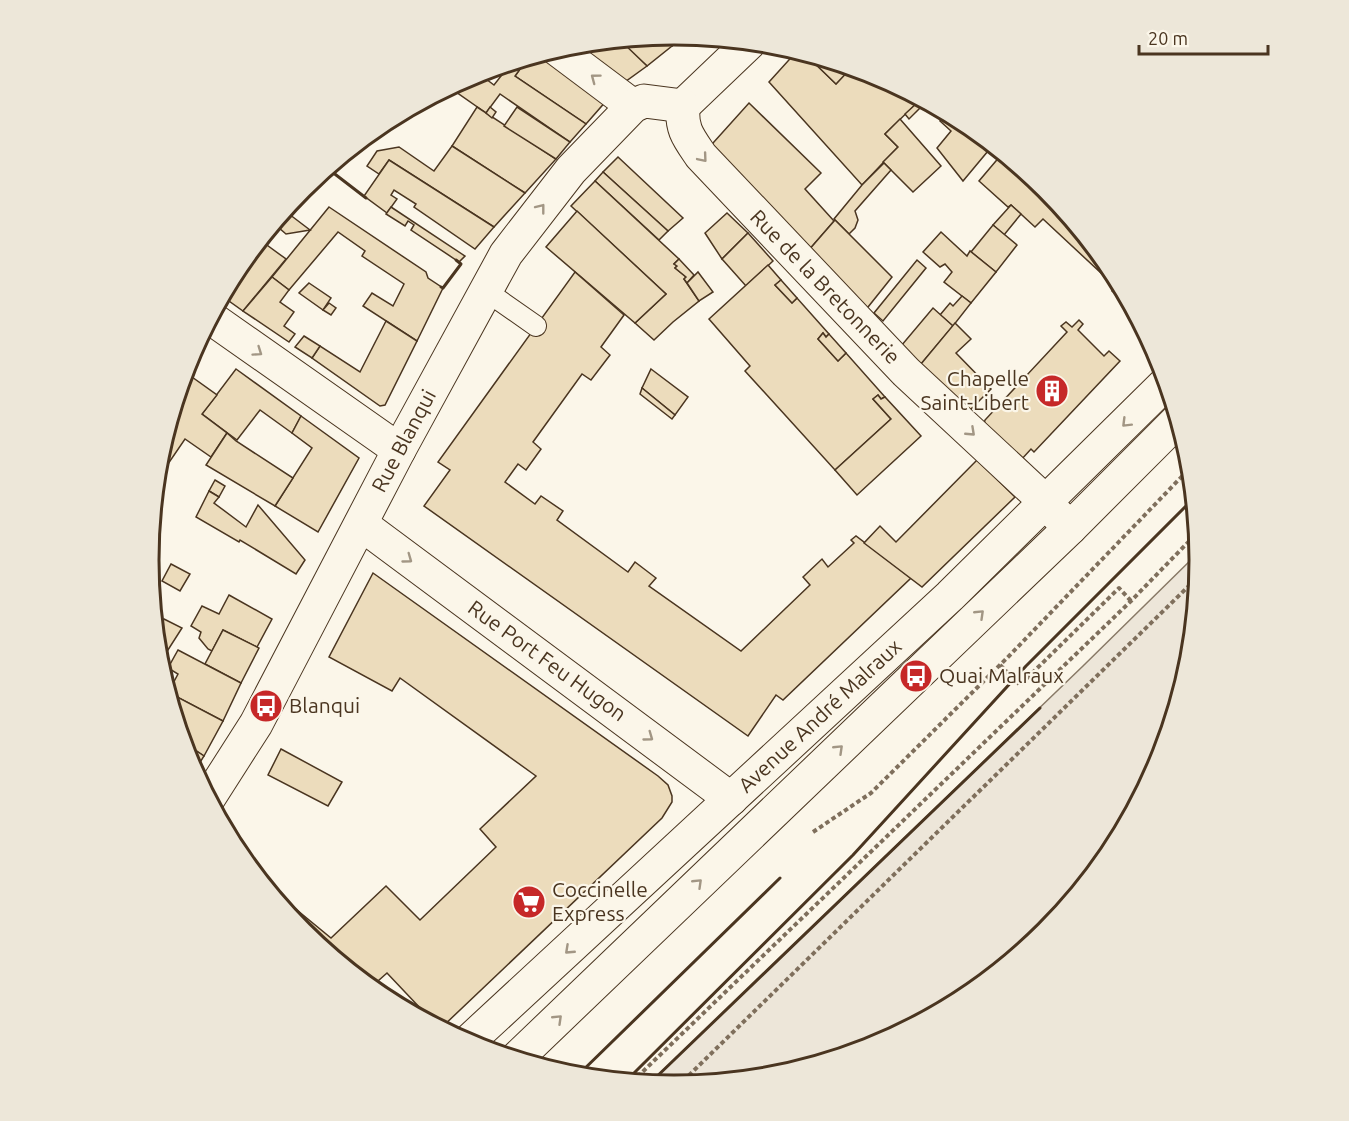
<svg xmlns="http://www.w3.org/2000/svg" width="1349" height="1121" font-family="Ubuntu,sans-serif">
<rect width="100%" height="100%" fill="#fbf6e9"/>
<path fill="#ede6d9" stroke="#887966" stroke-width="1.5" d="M1200,551V561L1190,663L1160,762L1112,853L1046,933L1011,961L946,1009L875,1047L777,1076L674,1086L649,1084L1083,666Z"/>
<g fill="#ecdcbc" stroke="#4a3520" stroke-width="1.5">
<path d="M675,35H683L672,46L659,36Z"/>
<path d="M659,36L672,46L647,66L619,41Z"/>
<path d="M620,40L647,66L622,84L572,45Z"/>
<path d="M797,51L804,53L836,84L852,67L876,75L921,99L885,134L898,147L862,185L769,82Z"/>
<path d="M544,53L607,100L586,124L515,76L528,58Z"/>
<path d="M804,53L852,67L836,84Z"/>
<path d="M528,58L515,76L586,124L570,142L500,94L486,113L449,87L478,73L494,85L505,71L499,67Z"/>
<path d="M749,103L821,173L805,189L834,221L808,251L713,147V143Z"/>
<path d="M917,103L921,107L909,119L905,114Z"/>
<path d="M477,107L556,159L525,193L452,146Z"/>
<path d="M490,107L496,112L492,118L486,113Z"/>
<path d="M517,107L570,142L556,159L504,126Z"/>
<path d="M947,113L967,123L993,145L963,181L937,148L951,131L940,121Z"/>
<path d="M900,119L941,166L913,192L883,162L898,147L885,134Z"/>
<path d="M452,146L525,193L494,227L389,160L379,174L367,166L377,151L399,147L434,171Z"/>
<path d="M1001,155L1047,189L1112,269L1120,283L1116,287L1043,219L1035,227L1011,205L1008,207L979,181Z"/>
<path d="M618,157L683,218L668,231L603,172Z"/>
<path d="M389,160L494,227L475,249L414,207L416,204L394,190L391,195L397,199L387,213L364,196Z"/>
<path d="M884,163L891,170L855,211L858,220L855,228L849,234L834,219L862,185Z"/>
<path d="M603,172L668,231L659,240L595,181Z"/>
<path d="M595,181L679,259L674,264L677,266L675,268L686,277L684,279L699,301L673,322L654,340L635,323L666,294L571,206Z"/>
<path d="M1011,205L1021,214L1004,235L993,225Z"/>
<path d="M329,207L426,272L428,278L443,288L417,341L363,306L372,293L393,306L404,284L362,256L365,251L338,232L289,290L272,277Z"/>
<path d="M391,207L465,256L459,262L411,230L414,225L408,221L405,226L386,214Z"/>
<path d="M285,211L310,230L286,234L279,228L278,230L272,225Z"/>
<path d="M577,211L666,294L635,323L546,247Z"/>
<path d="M727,213L748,233L722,259L705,233Z"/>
<path d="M835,220L892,277L864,312L808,251Z"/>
<path d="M993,225L1017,245L996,272L971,252Z"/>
<path d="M941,232L967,256L970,251L996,272L971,303L944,282L952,272L945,264L940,267L923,252Z"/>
<path d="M748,233L773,261L746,286L722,259Z"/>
<path d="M260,240L286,259L243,311L222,296L237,268Z"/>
<path d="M679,259L694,275L687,283L684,279L686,277L675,268L677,266L674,264Z"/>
<path d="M917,260L926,268L883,321L874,313Z"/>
<path d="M768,265L781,280L775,285L792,303L797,298L829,334L826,337L823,333L818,339L838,361L846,353L885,397L881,399L878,395L873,399L891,419L835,470L745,371L750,366L709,319Z"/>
<path d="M575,272L624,315L601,347L610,355L591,380L582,374L533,442L541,449L526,470L518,464L505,482L535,504L541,496L563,511L557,520L628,572L635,562L656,578L649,586L741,651L810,585L803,577L822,559L828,567L854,543L851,540L856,536L911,578L783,700L776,695L748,736L424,506L450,470L438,462Z"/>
<path d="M698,272L713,292L699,301L687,283Z"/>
<path d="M272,277L289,290L280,302L294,312L284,326L295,334L289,342L243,311Z"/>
<path d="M781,280L797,298L792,303L775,285Z"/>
<path d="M309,283L331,298L323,310L299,293Z"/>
<path d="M1120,283L1133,308L1112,291Z"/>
<path d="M962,296L971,303L953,326L940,315L950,303L953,306Z"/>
<path d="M329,303L336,308L331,315L323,310Z"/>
<path d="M933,308L953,326L916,370L901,346Z"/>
<path d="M1079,320L1083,324L1078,330L1104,356L1109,351L1120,361L1034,452L1031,449L1021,460L984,424L985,420L1067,332L1061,326L1066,322L1072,327Z"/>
<path d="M386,321L417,341L385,405L380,406L312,358L320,346L360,372Z"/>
<path d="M955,323L971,339L956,353L991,389L963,417L916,370Z"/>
<path d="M823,333L826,337L829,334L846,353L838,361L818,339Z"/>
<path d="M304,336L320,346L312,358L295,347Z"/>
<path d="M236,369L301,416L292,433L260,410L237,440L202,414Z"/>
<path d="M651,369L688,397L675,415L642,388Z"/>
<path d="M185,372L217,395L202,414L227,433L211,457L185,439L168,464L159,458Z"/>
<path d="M642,388L675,415L672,419L640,394Z"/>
<path d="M878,395L881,399L885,397L921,436L857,495L835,470L891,419L873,399Z"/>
<path d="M301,416L359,458L318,532L275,506L312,448L292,433Z"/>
<path d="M227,433L236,441L293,478L275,506L206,465Z"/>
<path d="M977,460L1015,497L922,587L864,543L880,526L896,542Z"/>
<path d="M215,480L225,486L219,497L209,491Z"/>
<path d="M209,491L219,497L214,503L246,527L258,505L305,560L296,574L240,540L239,542L196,517Z"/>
<path d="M171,564L190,574L180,591L162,581Z"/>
<path d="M373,573L658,776L668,785L672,796V802L662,818L440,1029L387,973L370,988L302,932L258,878L331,938L386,886L420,920L496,847L480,829L536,776L400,678L392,691L329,657Z"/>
<path d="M229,595L272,619L257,647L223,630L212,651L208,649L199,638L201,632L191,626L202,606L219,614Z"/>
<path d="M164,619L182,628L159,664L156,634Z"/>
<path d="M223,630L259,648L241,683L205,664Z"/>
<path d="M178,650L241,683L223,721L177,697L170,689L178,674L168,668Z"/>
<path d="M165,684L177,697L223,721L204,756L183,742Z"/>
<path d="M183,742L204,756L194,772L188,761Z"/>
<path d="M281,749L342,782L328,806L268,775Z"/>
<path d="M234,839L252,855L245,863L232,843Z"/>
</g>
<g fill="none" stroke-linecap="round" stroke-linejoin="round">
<defs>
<path id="lane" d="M486,291L536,326"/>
<g id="street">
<path d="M557,49L633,106"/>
<path d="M683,106C681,129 688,137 701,156L906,372L1034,491L1070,528"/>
<path d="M683,106L750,42"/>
<path d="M211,318L399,450"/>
<path d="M361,524L731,799"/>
<path d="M208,799L256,724L399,450L506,254L571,170L633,106L644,101L683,106"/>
</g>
<g id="primary">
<path d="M467,1043L950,596L1167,382"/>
<path d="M516,1059L1070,528L1179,419"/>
</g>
</defs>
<use href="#lane" stroke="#4a3520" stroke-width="22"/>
<use href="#street" stroke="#4a3520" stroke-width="35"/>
<use href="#primary" stroke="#4a3520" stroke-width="35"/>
<g stroke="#7f6f5c" stroke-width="4" stroke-dasharray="4.5 3" stroke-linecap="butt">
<path d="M1000,665L1020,685L1119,588L1131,601"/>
<path d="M813,832L871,793L1009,656L1191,467"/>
<path d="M632,1082L1131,601L1198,532"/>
<path d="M678,1086L1199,576"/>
</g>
<use href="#lane" stroke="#fbf6e9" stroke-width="20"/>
<use href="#street" stroke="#fbf6e9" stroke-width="33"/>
<use href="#primary" stroke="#fbf6e9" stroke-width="33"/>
<g stroke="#4a3520" stroke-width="3">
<path d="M327,168L366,198"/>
<path d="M441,287L443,288L461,264L456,260"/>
<path d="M576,1077L780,878"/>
<path d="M625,1082L853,855L1026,666L1194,498"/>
<path d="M649,1084L1040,708"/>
</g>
</g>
<defs><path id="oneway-chevron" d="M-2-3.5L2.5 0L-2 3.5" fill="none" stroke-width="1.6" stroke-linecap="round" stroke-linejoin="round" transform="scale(1.5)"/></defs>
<g stroke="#a29684">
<use href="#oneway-chevron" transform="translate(595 78) rotate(-143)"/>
<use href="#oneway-chevron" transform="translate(703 158) rotate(50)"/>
<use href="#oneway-chevron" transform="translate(541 208) rotate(-52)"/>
<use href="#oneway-chevron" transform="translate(258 352) rotate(35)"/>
<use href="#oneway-chevron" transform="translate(1126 423) rotate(135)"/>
<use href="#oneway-chevron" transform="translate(971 432) rotate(43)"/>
<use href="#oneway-chevron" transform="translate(408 559) rotate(36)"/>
<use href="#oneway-chevron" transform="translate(980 614) rotate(-44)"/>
<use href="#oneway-chevron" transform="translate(649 737) rotate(36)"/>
<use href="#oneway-chevron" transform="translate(839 749) rotate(-44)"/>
<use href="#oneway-chevron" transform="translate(698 883) rotate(-44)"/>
<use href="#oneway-chevron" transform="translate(569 950) rotate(137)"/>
<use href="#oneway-chevron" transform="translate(558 1019) rotate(-44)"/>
</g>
<defs>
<symbol id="building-disc" viewBox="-11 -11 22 22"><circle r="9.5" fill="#c62828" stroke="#fbf6e9"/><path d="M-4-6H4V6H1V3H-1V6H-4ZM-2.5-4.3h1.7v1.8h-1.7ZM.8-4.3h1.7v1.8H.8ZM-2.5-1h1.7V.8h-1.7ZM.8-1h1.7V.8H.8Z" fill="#fff"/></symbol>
<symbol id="bus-disc" viewBox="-11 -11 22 22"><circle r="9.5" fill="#c62828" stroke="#fbf6e9"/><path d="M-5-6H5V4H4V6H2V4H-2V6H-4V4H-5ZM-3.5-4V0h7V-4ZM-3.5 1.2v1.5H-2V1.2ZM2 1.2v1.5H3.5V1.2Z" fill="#fff"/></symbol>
<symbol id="supermarket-disc" viewBox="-11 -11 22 22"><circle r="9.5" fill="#c62828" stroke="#fbf6e9"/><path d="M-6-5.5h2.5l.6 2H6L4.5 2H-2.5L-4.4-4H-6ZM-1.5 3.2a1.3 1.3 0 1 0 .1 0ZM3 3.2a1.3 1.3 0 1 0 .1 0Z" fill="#fff"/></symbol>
</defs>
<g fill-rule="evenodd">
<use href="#building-disc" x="1033" y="372" width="38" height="38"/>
<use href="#bus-disc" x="897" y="657" width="38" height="38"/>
<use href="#bus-disc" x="247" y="687" width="38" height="38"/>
<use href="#supermarket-disc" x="510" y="883" width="38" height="38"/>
</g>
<g text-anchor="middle" stroke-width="4.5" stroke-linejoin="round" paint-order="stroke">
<g font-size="21" fill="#4a3520" stroke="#fbf6e9">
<text transform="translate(825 287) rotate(46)" y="7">Rue de la Bretonnerie</text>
<text transform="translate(404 441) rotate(-62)" y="7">Rue Blanqui</text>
<text transform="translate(547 661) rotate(36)" y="7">Rue Port Feu Hugon</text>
<text transform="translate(820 716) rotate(-43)" y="7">Avenue André Malraux</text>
</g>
<g font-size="21" fill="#4a3520" stroke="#fbf6e9" text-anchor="start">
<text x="1029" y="386" text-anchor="end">Chapelle<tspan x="1029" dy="24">Saint-Libert</tspan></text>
<text x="939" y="683">Quai Malraux</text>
<text x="289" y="713">Blanqui</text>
<text x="552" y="897">Coccinelle<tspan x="552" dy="24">Express</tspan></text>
</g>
</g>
<path d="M0 0H1349V1121H0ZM159 560a515 515 0 1 1 1030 0a515 515 0 1 1-1030 0Z" fill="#ede7d9" fill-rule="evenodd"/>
<path fill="none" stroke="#4a3520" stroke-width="3" d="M159 560a515 515 0 1 1 1030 0a515 515 0 1 1-1030 0Z"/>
<path d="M1139 45v9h129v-9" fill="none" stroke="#4a3520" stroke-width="3"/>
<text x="1148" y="45" font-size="18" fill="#4a3520" stroke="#fbf6e9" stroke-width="4.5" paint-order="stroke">20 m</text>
</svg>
